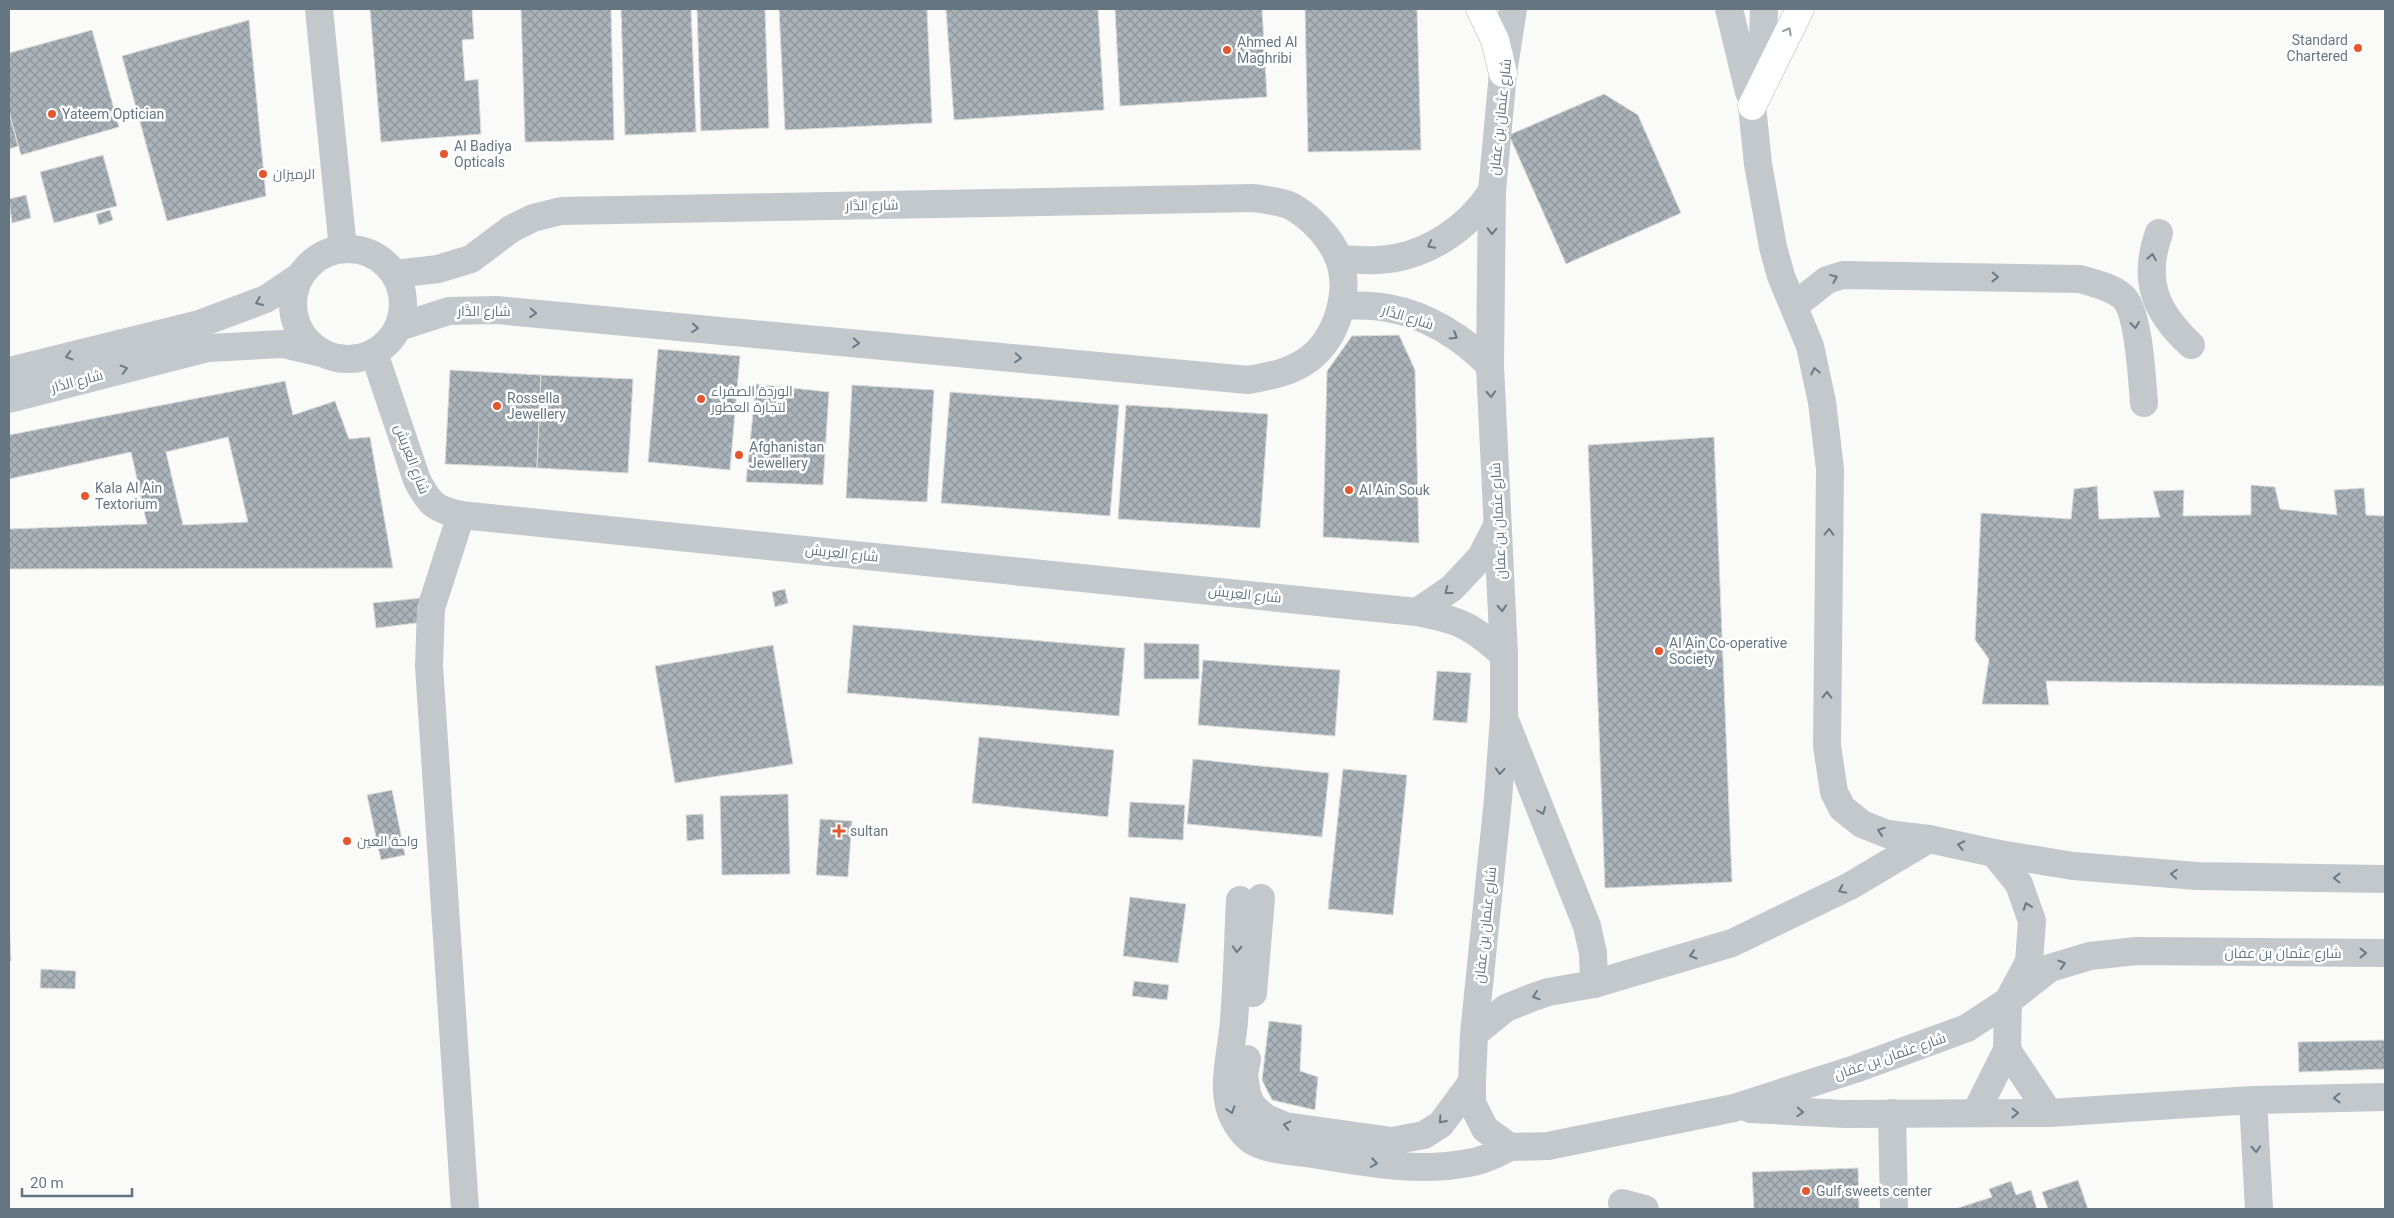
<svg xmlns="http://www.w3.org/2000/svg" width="2394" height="1218" font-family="Roboto,Cairo,sans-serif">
<defs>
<pattern id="building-cross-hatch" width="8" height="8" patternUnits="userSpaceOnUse" patternTransform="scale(1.25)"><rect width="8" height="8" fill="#aab3b9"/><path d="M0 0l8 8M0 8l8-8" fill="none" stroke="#8e969c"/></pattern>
</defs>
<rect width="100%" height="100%" fill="#fafaf8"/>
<g fill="url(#building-cross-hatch)" stroke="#dcdcda" fill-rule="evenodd">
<path d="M370,9H472L474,39L462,40L465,81L478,79L481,134L381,142Z"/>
<path d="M521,9H611L614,140L525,142Z"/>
<path d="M621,9H691L696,132L625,135Z"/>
<path d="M697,9H765L769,128L701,131Z"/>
<path d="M779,9H927L932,123L785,130Z"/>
<path d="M946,9H1098L1104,110L954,120Z"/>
<path d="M1115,9H1262L1267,97L1120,106Z"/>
<path d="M1305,9H1417L1421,150L1308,152Z"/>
<path d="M249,20L266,196L167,221L122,56Z"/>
<path d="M92,30L119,127L21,155L9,112V53Z"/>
<path d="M1604,94L1638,115L1681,213L1566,264L1509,135Z"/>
<path d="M9,112L18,146L9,149Z"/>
<path d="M103,155L117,206L54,223L40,172Z"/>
<path d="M26,195L31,218L12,223L9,199Z"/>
<path d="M110,210L113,220L99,225L96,214Z"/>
<path d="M1399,335L1415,370L1419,543L1323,537L1327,371L1352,336Z"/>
<path d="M658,349L740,356L730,470L648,462Z"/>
<path d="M450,370L541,375L537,468L445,464Z"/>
<path d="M541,375L633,379L628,473L537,468Z"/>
<path d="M285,381L293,415L335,401L349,439L370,437L393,568L9,569V529L147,524L131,452L9,479V435ZM228,437L248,522L183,525L166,452Z"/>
<path d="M756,384L829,392L823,485L746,482Z"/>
<path d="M852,385L934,390L927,502L846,498Z"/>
<path d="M950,392L1119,405L1110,516L941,503Z"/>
<path d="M1126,405L1268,414L1260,528L1118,519Z"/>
<path d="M1714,437L1732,882L1605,888L1588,445Z"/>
<path d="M2251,485L2275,487L2280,509L2337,515L2334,490L2364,488L2366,515L2385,516V686L2046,681L2049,705L1982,704L1989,659L1975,640L1981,513L2071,519L2074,489L2097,486L2099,519L2160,517L2153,491L2184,490L2183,516L2251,515Z"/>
<path d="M785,589L788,603L775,607L772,592Z"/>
<path d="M421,598L424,622L376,628L373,603Z"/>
<path d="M853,625L1125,648L1119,716L847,693Z"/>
<path d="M1144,643L1199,644V679H1144Z"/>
<path d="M773,645L793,764L675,783L655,666Z"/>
<path d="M1203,660L1340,670L1335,736L1198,725Z"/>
<path d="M1437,671L1471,673L1467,723L1433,720Z"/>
<path d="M979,737L1114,750L1108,817L972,803Z"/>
<path d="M1193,759L1329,773L1322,837L1187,824Z"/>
<path d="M1343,769L1407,775L1393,915L1328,909Z"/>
<path d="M392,790L405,855L381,860L367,795Z"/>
<path d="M788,794L790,874L722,875L720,796Z"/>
<path d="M1130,802L1185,805L1183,840L1128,837Z"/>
<path d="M703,814L704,839L687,841L686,815Z"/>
<path d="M820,819L852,821L848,877L816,875Z"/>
<path d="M1130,897L1186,904L1178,963L1123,956Z"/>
<path d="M9,917L11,961H9Z"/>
<path d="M41,969L76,971L75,989L40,988Z"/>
<path d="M1134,981L1169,985L1167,1000L1132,996Z"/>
<path d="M1269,1021L1302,1025L1300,1071L1318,1077L1315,1110L1272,1100L1262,1080Z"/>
<path d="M2385,1040V1069L2299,1072L2298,1042Z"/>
<path d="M1858,1168L1859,1209H1754L1752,1172Z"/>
<path d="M2078,1180L2088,1209H2048L2042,1192Z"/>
<path d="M2011,1181L2016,1195L2031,1190L2037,1209H1955L1992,1197L1989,1189Z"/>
</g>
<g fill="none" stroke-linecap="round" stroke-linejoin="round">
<defs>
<g id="highway">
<path d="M1480,9L1495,40L1503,73"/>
<path d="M1752,106L1800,9"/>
</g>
</defs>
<use href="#highway" stroke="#b4b9bd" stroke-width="29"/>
<g stroke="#c3c8cc" stroke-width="28">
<path d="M319,9L343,249"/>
<path d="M1513,9L1503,73L1492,191L1490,366L1504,655V717L1498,799L1474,1034L1472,1082V1103L1485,1129L1510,1147L1548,1146L1734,1108L1855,1069L1967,1028L2008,1001L2050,968L2090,956L2136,951L2385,953"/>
<path d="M1729,9L1749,92"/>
<path d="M1764,9L1763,41L1752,106L1758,164L1773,247L1781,276L1810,346L1822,402L1830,469L1827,746L1834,792L1842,808L1862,824L1887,834L1929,839L1994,853L2073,866L2197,876L2385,879"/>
<path d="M2159,233C2142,280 2155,312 2191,345"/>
<circle cx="348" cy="304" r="55"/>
<path d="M1339,259C1352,259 1365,261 1378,260C1424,258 1468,229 1492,191"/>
<path d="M395,274L438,269L471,259L511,229L533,218L561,211L1254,198C1265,200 1280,201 1291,206C1311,217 1331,238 1339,259C1351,292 1337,338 1309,359C1290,373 1270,376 1248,380L496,310L449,311L399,327"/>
<path d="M1342,305C1357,306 1373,305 1388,308C1427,315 1464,338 1490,366"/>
<path d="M1794,306L1827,280L1843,275L2080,279C2094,283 2112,287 2123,297C2139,311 2142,380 2144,403"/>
<path d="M374,353L417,480C430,505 435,509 461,515L1417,612C1460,620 1472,626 1504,655"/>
<path d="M9,371L199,324L266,299L300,276"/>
<path d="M9,399L208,348L283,344L321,353"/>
<path d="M461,515L431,608L429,666L465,1209"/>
<path d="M1417,612L1452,588L1481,557L1497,526"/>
<path d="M1506,723L1587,926L1593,953L1594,984"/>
<path d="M1240,900C1238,940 1237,981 1234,1021C1232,1050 1221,1084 1231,1112C1235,1123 1244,1136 1254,1142C1271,1151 1294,1151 1313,1154C1364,1162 1417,1173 1468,1163C1483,1161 1497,1154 1510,1147"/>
<path d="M1253,993L1261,898"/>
<path d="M1474,1034L1506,1008L1531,998L1548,992L1594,984L1732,943L1850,886L1929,839"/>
<path d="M2007,1050L2049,1113"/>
<path d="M1247,1059L1244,1075L1247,1094L1252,1106L1266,1118L1285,1126L1392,1141L1424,1135L1441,1124L1472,1082"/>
<path d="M2253,1100L2259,1209"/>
<path d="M1750,1109L1844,1114L2049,1113L2253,1100L2385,1097"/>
<path d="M1976,1112L2007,1050L2008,1001L2029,962L2032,921L2019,884L1994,853"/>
<path d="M1892,1113L1894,1209"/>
<path d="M1622,1203L1645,1209"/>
</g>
<use href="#highway" stroke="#fff" stroke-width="28"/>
</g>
<defs><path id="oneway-chevron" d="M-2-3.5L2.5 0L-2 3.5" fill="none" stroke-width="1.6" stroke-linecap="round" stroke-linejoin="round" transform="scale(1.25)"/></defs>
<use stroke="#939fa8" href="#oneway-chevron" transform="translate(1788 31) rotate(-62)"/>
<g stroke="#6a7a87">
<use href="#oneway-chevron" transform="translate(1492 231) rotate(91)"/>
<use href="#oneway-chevron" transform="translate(1431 245) rotate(152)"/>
<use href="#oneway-chevron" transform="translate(2152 257) rotate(-81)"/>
<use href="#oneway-chevron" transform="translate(1995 277) rotate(1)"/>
<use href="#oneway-chevron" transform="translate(1834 278) rotate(-22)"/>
<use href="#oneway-chevron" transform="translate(259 302) rotate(157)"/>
<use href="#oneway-chevron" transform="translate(533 313) rotate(5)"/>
<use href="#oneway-chevron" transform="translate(2135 325) rotate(83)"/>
<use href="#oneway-chevron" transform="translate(695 328) rotate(5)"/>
<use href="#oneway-chevron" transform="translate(1454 336) rotate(32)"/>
<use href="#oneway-chevron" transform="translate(856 343) rotate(5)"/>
<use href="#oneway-chevron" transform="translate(69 356) rotate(166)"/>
<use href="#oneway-chevron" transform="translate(1018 358) rotate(5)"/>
<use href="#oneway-chevron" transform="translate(124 369) rotate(-15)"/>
<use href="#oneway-chevron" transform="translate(1815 371) rotate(-102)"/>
<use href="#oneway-chevron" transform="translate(1491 394) rotate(87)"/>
<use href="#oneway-chevron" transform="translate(1829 532) rotate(-89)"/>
<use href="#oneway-chevron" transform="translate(1448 591) rotate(143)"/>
<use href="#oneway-chevron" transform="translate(1502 608) rotate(87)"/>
<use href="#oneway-chevron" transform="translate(1827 695) rotate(-89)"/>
<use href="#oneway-chevron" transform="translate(1500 771) rotate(94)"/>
<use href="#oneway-chevron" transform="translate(1542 811) rotate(68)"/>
<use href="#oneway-chevron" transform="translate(1881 831) rotate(-162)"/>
<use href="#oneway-chevron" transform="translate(1961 845) rotate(-168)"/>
<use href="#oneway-chevron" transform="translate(2174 874) rotate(-176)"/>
<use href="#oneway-chevron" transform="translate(2337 878) rotate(-179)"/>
<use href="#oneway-chevron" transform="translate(1842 890) rotate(154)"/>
<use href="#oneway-chevron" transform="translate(2027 906) rotate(-110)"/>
<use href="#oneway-chevron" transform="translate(1237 949) rotate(93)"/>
<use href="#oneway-chevron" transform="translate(2363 953)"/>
<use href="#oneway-chevron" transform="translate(1693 955) rotate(163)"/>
<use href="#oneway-chevron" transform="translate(2062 964) rotate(-16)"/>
<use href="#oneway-chevron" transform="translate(1536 996) rotate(161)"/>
<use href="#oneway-chevron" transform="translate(2337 1098) rotate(179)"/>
<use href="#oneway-chevron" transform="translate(1231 1110) rotate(72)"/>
<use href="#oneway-chevron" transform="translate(1800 1112) rotate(3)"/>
<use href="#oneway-chevron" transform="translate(2015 1113) rotate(1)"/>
<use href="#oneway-chevron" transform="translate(1442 1120) rotate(132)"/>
<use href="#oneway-chevron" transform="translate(1287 1125) rotate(-167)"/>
<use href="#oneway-chevron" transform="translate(2256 1149) rotate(87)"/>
<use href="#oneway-chevron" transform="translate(1374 1163) rotate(8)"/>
</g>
<g fill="#e4572e" stroke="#fff" stroke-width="2">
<circle cx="2358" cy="48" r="5"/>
<circle cx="1227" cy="50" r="5"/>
<circle cx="52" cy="114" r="5"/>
<circle cx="444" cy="154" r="5"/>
<circle cx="263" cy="174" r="5"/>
<circle cx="701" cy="399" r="5"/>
<circle cx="497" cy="406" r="5"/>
<circle cx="739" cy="455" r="5"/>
<circle cx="1349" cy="490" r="5"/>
<circle cx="85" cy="496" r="5"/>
<circle cx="1659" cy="651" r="5"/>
<path d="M836.5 823.5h5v5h5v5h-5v5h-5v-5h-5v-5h5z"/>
<circle cx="347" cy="841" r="5"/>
<circle cx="1806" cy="1191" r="5"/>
</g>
<g text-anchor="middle" stroke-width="5" stroke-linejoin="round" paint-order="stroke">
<g font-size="14" fill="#657683" stroke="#fff" text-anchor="start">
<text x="2348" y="45" text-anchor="end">Standard<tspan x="2348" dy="16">Chartered</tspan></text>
<text x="1237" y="47">Ahmed Al<tspan x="1237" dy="16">Maghribi</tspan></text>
<text x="62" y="119">Yateem Optician</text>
<text x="454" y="151">Al Badiya<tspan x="454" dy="16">Opticals</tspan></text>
<text x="273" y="179">الرميزان</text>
<text x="711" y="396">الوردة الصفراء<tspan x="711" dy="16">لتجارة العطور</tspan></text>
<text x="507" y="403">Rossella<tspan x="507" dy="16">Jewellery</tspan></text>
<text x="749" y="452">Afghanistan<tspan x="749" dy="16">Jewellery</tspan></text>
<text x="95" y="493">Kala Al Ain<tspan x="95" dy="16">Textorium</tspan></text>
<text x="1359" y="495">Al Ain Souk</text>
<text x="1669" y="648">Al Ain Co-operative<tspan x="1669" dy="16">Society</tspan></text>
<text x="850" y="836">sultan</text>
<text x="357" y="846">واحة العين</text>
<text x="1816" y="1196">Gulf sweets center</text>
</g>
<g font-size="14" fill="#657683" stroke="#fff">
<text transform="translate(1500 117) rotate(-84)" y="5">شارع عثمان بن عفان</text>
<text transform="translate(872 205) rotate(-1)" y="5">شارع الدَّار</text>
<text x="484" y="316">شارع الدَّار</text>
<text transform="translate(1408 317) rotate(17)" y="5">شارع الدَّار</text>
<text transform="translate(77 381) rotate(-15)" y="5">شارع الدَّار</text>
<text transform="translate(412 459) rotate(69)" y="5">شارع العِريش</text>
<text transform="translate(1498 521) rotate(-93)" y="5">شارع عثمان بن عفان</text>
<text transform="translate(842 553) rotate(6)" y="5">شارع العِريش</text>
<text transform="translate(1245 594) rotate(6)" y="5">شارع العِريش</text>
<text transform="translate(1485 925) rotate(-84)" y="5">شارع عثمان بن عفان</text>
<text x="2283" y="958">شارع عثمان بن عفان</text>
<text transform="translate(1890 1056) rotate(-19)" y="5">شارع عثمان بن عفان</text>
</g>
</g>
<rect width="2394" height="1218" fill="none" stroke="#657683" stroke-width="20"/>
<path d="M22 1188v8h110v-8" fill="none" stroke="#657683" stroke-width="2.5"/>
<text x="30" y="1188" font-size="15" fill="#657683" stroke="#ffffff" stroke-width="4" paint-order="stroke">20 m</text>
</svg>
